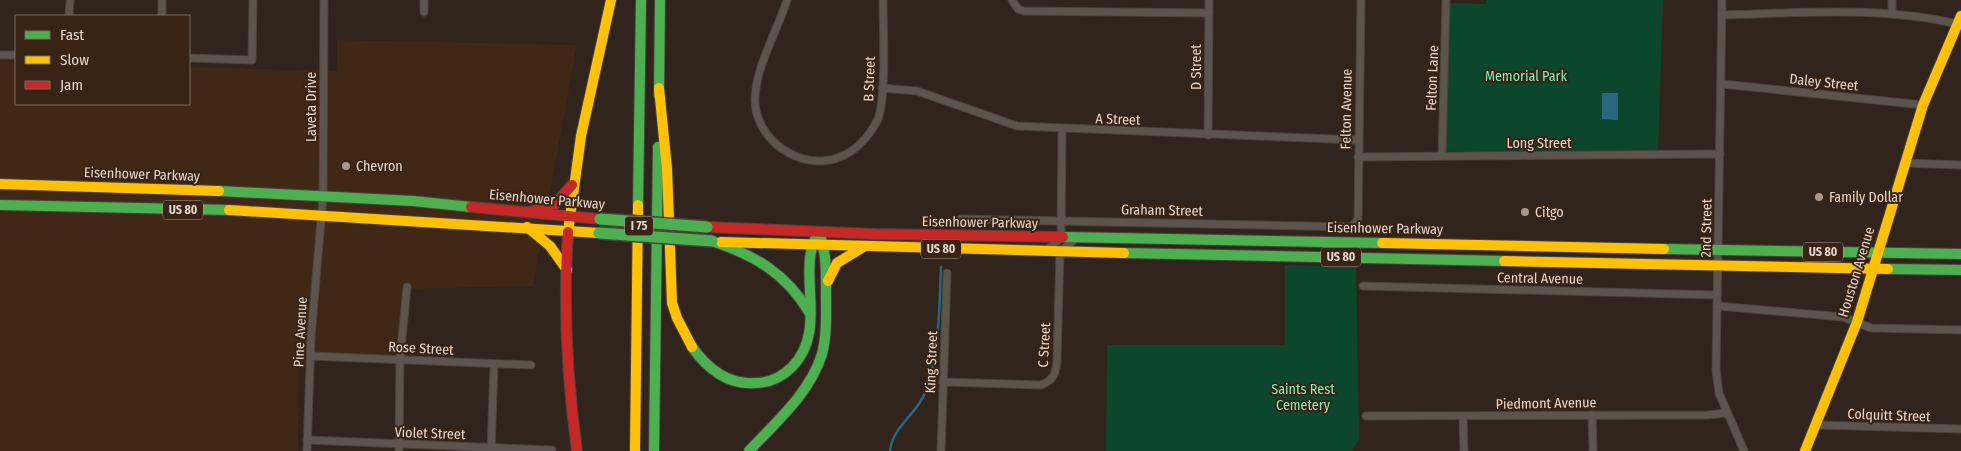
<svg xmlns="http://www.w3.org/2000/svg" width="1961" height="451" font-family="'Fira Sans Condensed',sans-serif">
<rect width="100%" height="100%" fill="#30241c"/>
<path fill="#402716" d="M337,40L577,45L533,286L407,289L405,363L299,353L298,451H0V62H16V104H189V67L337,71Z"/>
<g fill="#0c462d">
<path d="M1486,0H1663L1658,153L1442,151L1446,3L1486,4Z"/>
<path d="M1285,265L1356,267L1359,439L1352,451H1106L1107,345H1285Z"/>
</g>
<path fill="#29667f" d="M1602,93H1618V120L1602,119Z"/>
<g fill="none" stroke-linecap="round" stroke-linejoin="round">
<path stroke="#29667f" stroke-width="2.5" d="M890,451C892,427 917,414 925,393C940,353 939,309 941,267"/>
<defs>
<g id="street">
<path d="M787,0C777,32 757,64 755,97C753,139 801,173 840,157C856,151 869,136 877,121C887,101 883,26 883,0"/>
<path d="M1012,0L1018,9L1024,11L1209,13"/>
<path d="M1722,0L1716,370L1719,393L1744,451"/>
<path d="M424,12V0"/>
<path d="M1892,13V0"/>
<path d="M1722,15C1800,13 1880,6 1957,24"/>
<path d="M69,16L70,0"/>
<path d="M162,16V0"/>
<path d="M0,55H16"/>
<path d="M189,58L252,60L253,0"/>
<path d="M1722,84L1923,105"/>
<path d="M882,88L917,91L1017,126L1358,140"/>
<path d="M1208,135L1209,0"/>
<path d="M1442,156L1446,0"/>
<path d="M1358,157L1720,154"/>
<path d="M1905,163L1961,165"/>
<path d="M961,219L1352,227L1358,219L1361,0"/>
<path d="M1045,251L1061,238L1062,129"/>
<path d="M1363,286L1717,295"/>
<path d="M1717,306L1843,317L1871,328L1961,330"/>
<path d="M311,356L531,365"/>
<path d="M943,382L1041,385C1054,380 1056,373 1057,360L1060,252L1076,238"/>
<path d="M1592,415L1593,451"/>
<path d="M1366,416L1707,415L1726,413"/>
<path d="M1463,416L1464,451"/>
<path d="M1817,425L1961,429"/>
<path d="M307,440L552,450"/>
<path d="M307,451L311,337L323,197L324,0"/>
<path d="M399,451L400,360L407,287"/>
<path d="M491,451L494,364"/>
<path d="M941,451L947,273"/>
</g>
<g id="fast">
<path d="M659,95L660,0"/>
<path d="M219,191L413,201L471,207"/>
<path d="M0,205L229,210"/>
<path d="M638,205L641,0"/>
<path d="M1063,237L1382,243"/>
<path d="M712,241C754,255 786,273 809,312"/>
<path d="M1664,249L1961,254"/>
<path d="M1124,253L1504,261"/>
<path d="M1888,269L1961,270"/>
<path d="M692,347C707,368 728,385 755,383C769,383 782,377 792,367C830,329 794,268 819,232"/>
<path d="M654,451L658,147"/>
<path d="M749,451C776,422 810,393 822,354C827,335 826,315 826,296C826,274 827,253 819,232"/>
</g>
<g id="slow">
<path d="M659,88L667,169L672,303L677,318L692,347"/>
<path d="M0,184L219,191"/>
<path d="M229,210L599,233"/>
<path d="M527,227L550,246L567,270"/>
<path d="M568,232L581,136L611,0"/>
<path d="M721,242L1124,253"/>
<path d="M1382,243L1664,249"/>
<path d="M1504,261L1888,269"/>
<path d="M828,281L837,263L865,246"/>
<path d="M635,451L638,205"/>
<path d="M1805,451L1857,322L1923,105L1961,16"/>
</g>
<g id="jam">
<path d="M471,207L600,219"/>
<path d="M530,212L555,204L572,185"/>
<path d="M707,227L875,234L1063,237"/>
<path d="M568,232C563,305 567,378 577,451"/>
</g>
</defs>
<use href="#street" stroke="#4c423c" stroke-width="9"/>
<use href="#fast" stroke="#4c423c" stroke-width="12"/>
<use href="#slow" stroke="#4c423c" stroke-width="12"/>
<use href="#jam" stroke="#4c423c" stroke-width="12"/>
<use href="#street" stroke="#5c544d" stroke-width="7"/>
<use href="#fast" stroke="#4caf50" stroke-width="10"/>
<use href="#slow" stroke="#ffc107" stroke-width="10"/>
<use href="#jam" stroke="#c62828" stroke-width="10"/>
<defs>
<g id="fast-bridge">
<path d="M600,219L707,227"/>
<path d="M599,233L712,241"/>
</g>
</defs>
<use href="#fast-bridge" stroke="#4c423c" stroke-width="14" stroke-linecap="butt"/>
<use href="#fast-bridge" stroke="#4caf50" stroke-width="11"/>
</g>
<g fill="#a6988f" stroke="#382314" stroke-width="2">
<circle cx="346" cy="166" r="5"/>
<circle cx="1819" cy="197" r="5"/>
<circle cx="1525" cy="212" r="5"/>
</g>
<g text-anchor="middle" stroke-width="4" stroke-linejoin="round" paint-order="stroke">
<g fill="#382314" stroke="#b1a096" stroke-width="1">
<rect x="163" y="200.5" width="40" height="19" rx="4"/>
<rect x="625" y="216.5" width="28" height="19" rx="4"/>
<rect x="921" y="239.5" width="40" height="19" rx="4"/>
<rect x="1803" y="242.5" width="40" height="19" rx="4"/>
<rect x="1321" y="247.5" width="40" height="19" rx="4"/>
</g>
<g font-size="12" font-weight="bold" fill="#e5d6cd">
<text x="183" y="214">US 80</text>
<text x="639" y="230">I 75</text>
<text x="941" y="253">US 80</text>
<text x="1823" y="256">US 80</text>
<text x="1341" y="261">US 80</text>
</g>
<g font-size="14" fill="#e5d6cd" stroke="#382314">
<text transform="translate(1196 67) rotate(-90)" y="5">D Street</text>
<text transform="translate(1432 78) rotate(-88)" y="5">Felton Lane</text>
<text transform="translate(869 79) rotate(-88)" y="5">B Street</text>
<text transform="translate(1824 82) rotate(6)" y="5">Daley Street</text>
<text transform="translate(311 107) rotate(-90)" y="5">Laveta Drive</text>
<text transform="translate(1346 109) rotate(-89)" y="5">Felton Avenue</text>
<text transform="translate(1118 119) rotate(2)" y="5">A Street</text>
<text x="1539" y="148">Long Street</text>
<text transform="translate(142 174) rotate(2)" y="5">Eisenhower Parkway</text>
<text transform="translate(547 199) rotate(5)" y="5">Eisenhower Parkway</text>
<text transform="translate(1162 210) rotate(1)" y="5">Graham Street</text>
<text transform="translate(980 222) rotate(1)" y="5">Eisenhower Parkway</text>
<text transform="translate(1385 228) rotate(1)" y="5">Eisenhower Parkway</text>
<text transform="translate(1706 228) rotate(-89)" y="5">2nd Street</text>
<text transform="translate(1856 272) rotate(-73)" y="5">Houston Avenue</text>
<text transform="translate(1540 278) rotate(1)" y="5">Central Avenue</text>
<text transform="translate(300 332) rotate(-87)" y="5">Pine Avenue</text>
<text transform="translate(1044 345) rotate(-87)" y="5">C Street</text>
<text transform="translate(421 348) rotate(3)" y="5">Rose Street</text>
<text transform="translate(931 362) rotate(-88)" y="5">King Street</text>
<text transform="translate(1546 403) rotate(-1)" y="5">Piedmont Avenue</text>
<text transform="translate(1889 415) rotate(2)" y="5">Colquitt Street</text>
<text transform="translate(430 433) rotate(2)" y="5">Violet Street</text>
</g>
<g font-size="14" fill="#7ff1b9" stroke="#382314">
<text x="1526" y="81">Memorial Park</text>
<text x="1303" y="394">Saints Rest<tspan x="1303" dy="16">Cemetery</tspan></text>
</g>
<g font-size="14" fill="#e5d6cd" stroke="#382314" text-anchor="start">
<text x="356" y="171">Chevron</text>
<text x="1829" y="202">Family Dollar</text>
<text x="1535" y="217">Citgo</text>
</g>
</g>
<rect x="15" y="15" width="175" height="90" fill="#382314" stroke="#7d6b5e"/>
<rect x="25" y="31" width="25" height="8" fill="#4caf50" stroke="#7d6b5e"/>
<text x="60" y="40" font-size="15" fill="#e5d6cd">Fast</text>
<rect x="25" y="56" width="25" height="8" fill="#ffc107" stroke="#7d6b5e"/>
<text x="60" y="65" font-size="15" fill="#e5d6cd">Slow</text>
<rect x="25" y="81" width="25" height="8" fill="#c62828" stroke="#7d6b5e"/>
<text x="60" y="90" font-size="15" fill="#e5d6cd">Jam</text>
</svg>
